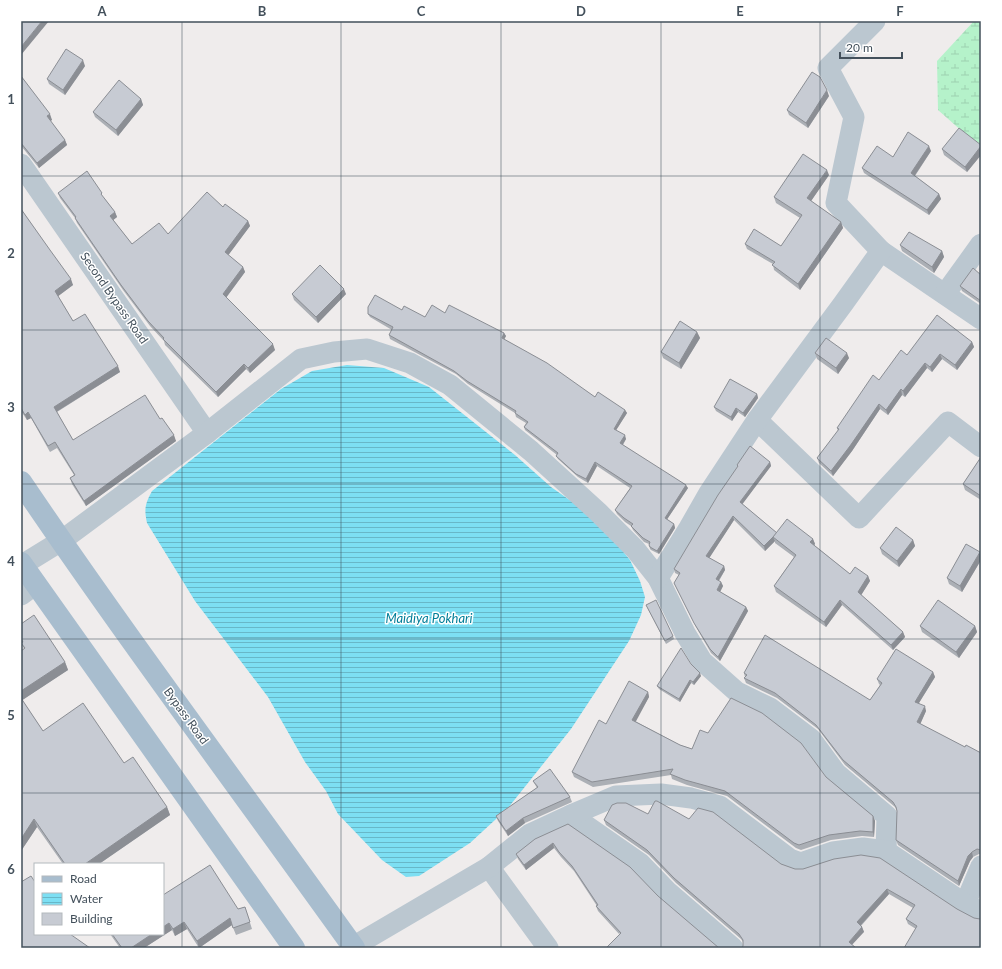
<svg xmlns="http://www.w3.org/2000/svg" width="1002" height="969" font-family="Lato,sans-serif">
<defs>
<pattern id="wetland-marsh" width="20" height="14" patternUnits="userSpaceOnUse"><rect width="20" height="14" fill="#b5f2ca"/><path d="M1 5h8M5 5V1M11 12h8M15 12V8" fill="none" stroke="#9dd1b0"/></pattern>
<pattern id="water-rules" width="6" height="5" patternUnits="userSpaceOnUse"><rect width="6" height="5" fill="#7ddff3"/><path d="M0 2.5h6" fill="none" stroke="#68b7c8"/></pattern>
</defs>
<rect width="100%" height="100%" fill="#efecec"/>
<path fill="url(#wetland-marsh)" d="M974,21H981V148L938,110L937,61Z"/>
<path fill="url(#water-rules)" d="M347,365L384,368L429,387L515,455L551,487L597,519L630,560L640,581L645,597L641,615L629,641L571,729L508,808L470,843L419,876L406,877L382,860L338,814L326,791L305,762L268,697L195,601L147,523C144,509 145,504 152,491L281,389L312,371Z"/>
<g fill="none" stroke-linecap="round" stroke-linejoin="round">
<g stroke="#bbc7d0" stroke-width="21">
<path d="M21,164L207,433"/>
<path d="M881,251L981,319"/>
<path d="M945,294L981,244"/>
<path d="M757,420L859,518L948,422L981,447"/>
<path d="M22,565L61,541L207,433L301,359L334,352L367,349L410,363L450,385L531,451L598,512L635,549L658,578L685,633L702,661L737,692L770,708L811,739L836,773L887,816L886,851"/>
<path d="M658,578L689,528L709,493L757,420L843,304L881,251L836,203L854,117L828,68L875,21"/>
<path d="M21,595L36,584"/>
<path d="M571,815L640,863L668,892L733,948"/>
<path d="M489,867L548,948"/>
<path d="M965,904L981,866"/>
<path d="M351,948L489,867L530,834L571,815L616,796L661,794L691,798L720,806L790,859L801,863L833,852L863,848L886,851L965,904L981,912"/>
</g>
<g stroke="#a8bdce" stroke-width="22">
<path d="M21,482C128,640 243,793 354,948"/>
<path d="M21,563L294,948"/>
</g>
</g>
<g fill="#abafb5">
<path d="M85,66L65,95L49,84L47,79Z"/>
<path d="M21,76L52,120L50,121L65,140L67,145L39,168L22,147L21,145Z"/>
<path d="M829,96L808,128L789,115L787,110Z"/>
<path d="M141,99L143,105L118,136L95,117L93,112Z"/>
<path d="M981,145V155L967,172L944,155L942,149Z"/>
<path d="M931,151L915,176L939,194L941,199L929,215L864,173L862,168L893,157Z"/>
<path d="M829,175L811,201L841,222L843,228L800,290L774,270L773,264L747,249L745,244L781,246L800,218L776,203L774,197Z"/>
<path d="M58,193L104,198L115,212L117,217L113,220L132,244L168,234L223,207L248,221L250,226L228,255L243,267L245,272L226,298L275,350L250,373L246,369L218,397L165,345L164,341L150,326L123,290L77,223L75,218L60,198Z"/>
<path d="M21,209L73,285L58,296L73,321L120,372L57,412L73,440L160,419L176,441L86,506L72,484L70,478L74,475L57,448L50,452L31,418L27,420L21,411Z"/>
<path d="M900,245L942,251L944,257L934,273L902,251Z"/>
<path d="M981,275V304L962,291L960,286Z"/>
<path d="M292,294H346L318,323L294,300Z"/>
<path d="M402,310L425,317L445,313L504,333L506,336L504,339L595,397L625,410L627,413L616,430L626,439L623,445L688,488L667,519L674,524L675,528L659,554L651,550L650,549L649,545V544L644,542L633,530L631,526L625,522L617,514L615,510L630,488L597,466L588,483L578,477L558,459L556,456L557,455L525,430L524,427L526,423L516,417L515,413L468,384L456,374L390,339L389,335L392,330L370,317L368,314Z"/>
<path d="M697,332L700,338L681,369L663,358L661,352Z"/>
<path d="M972,342L974,347L957,370L942,359L932,372L927,368L905,397L902,395L888,415L880,409L852,451L833,476L819,463L817,458L838,431L837,428L879,380L907,355Z"/>
<path d="M815,353L849,358L838,374L817,359Z"/>
<path d="M757,394L758,398L745,417L738,412L732,421L716,411L714,407Z"/>
<path d="M981,457V500L965,490L963,484Z"/>
<path d="M770,462L771,466L742,504L777,533L813,539L815,544L814,545L850,574L868,576L870,581L861,595L903,632L905,637L893,650L842,605L826,627L776,592L774,586L794,557L775,543V541L765,551L734,520L709,558L724,566L725,570L719,581L721,582L723,586L720,592L746,607L748,611L720,661L711,653L696,627L674,583L679,575L675,573L674,569L738,467L737,465Z"/>
<path d="M913,540L915,546L899,567L882,554L880,548Z"/>
<path d="M981,554V560L962,592L949,584L947,578Z"/>
<path d="M646,605L673,636L674,639L666,644Z"/>
<path d="M21,624L65,662L68,670L22,700L43,731L124,763L167,807L170,815L99,864H63L37,827L21,851V651L24,649L21,642Z"/>
<path d="M920,626H975L977,632L959,658L922,632Z"/>
<path d="M933,672L935,677L919,703L926,711L920,724L965,747L981,753V854H979L973,857L970,861L959,886L898,845L896,840L897,811L895,807L845,765L818,729L777,698L746,683L744,678L745,677L744,673L870,700L880,685L879,684L877,679Z"/>
<path d="M701,676L694,685L691,683L680,702L659,689L657,686Z"/>
<path d="M648,692L649,697L635,721L680,745L692,749L708,733L826,777L873,816L875,821L874,837L862,836L831,840L801,850L796,848L727,796L687,785L672,779L671,775L593,787L574,777L572,772L606,724Z"/>
<path d="M533,781L570,797L572,802L525,823L508,836L498,821L496,816L537,788Z"/>
<path d="M648,814L689,819L781,864L795,869H803L834,859L957,909L916,929L908,924L906,919L913,908L889,894L861,926L862,927L864,932L743,946V942L741,939L676,883L649,855L606,825L604,820Z"/>
<path d="M568,824L658,896L619,934L598,911L596,906H597L574,871L561,857L554,848L526,870L518,859L516,854Z"/>
<path d="M163,895L238,909L245,907L252,929L236,935L232,925L199,948L187,929L175,936L172,930L144,948H120L110,934H163Z"/>
</g>
<g fill="#8b8e94">
<path d="M42,21H49L21,55V47Z"/>
<path d="M83,60L85,66L65,95L63,90Z"/>
<path d="M827,90L829,96L808,128L806,123Z"/>
<path d="M141,99L143,105L118,136L116,130Z"/>
<path d="M50,114L52,120L49,122L47,116Z"/>
<path d="M65,140L67,145L39,168L37,163Z"/>
<path d="M929,146L931,151L913,178L911,173Z"/>
<path d="M981,146V155L967,172L965,167Z"/>
<path d="M827,170L829,175L809,204L807,198Z"/>
<path d="M939,194L941,199L929,215L927,210Z"/>
<path d="M115,212L117,217L112,221L110,216Z"/>
<path d="M248,221L250,226L227,257L225,252Z"/>
<path d="M841,222L843,228L800,290L798,284Z"/>
<path d="M942,251L944,257L934,273L932,267Z"/>
<path d="M243,267L245,272L225,299L223,294Z"/>
<path d="M71,279L73,285L57,297L55,291Z"/>
<path d="M344,289L346,294L318,323L316,317Z"/>
<path d="M697,332L700,338L681,369L679,363Z"/>
<path d="M504,333L506,336L503,342L502,338Z"/>
<path d="M972,342L974,347L957,370L955,365Z"/>
<path d="M273,344L275,350L250,373L248,368Z"/>
<path d="M847,353L849,358L838,374L836,368Z"/>
<path d="M940,354L942,359L932,372L930,367Z"/>
<path d="M925,363L927,368L905,397L903,391Z"/>
<path d="M244,364L246,369L218,397L216,392Z"/>
<path d="M118,366L120,372L56,412L54,407Z"/>
<path d="M901,389L902,395L888,415L886,410Z"/>
<path d="M757,394L758,398L745,417L743,413Z"/>
<path d="M879,404L880,409L852,451L833,476L831,471Z"/>
<path d="M736,408L738,412L732,421L731,417Z"/>
<path d="M625,410L627,413L615,432L614,429Z"/>
<path d="M28,412L31,418L27,420L25,415Z"/>
<path d="M174,435L176,441L86,506L84,501Z"/>
<path d="M625,435L626,439L621,447L620,443Z"/>
<path d="M595,462L597,466L588,483L586,479Z"/>
<path d="M770,462L771,466L741,506L740,502Z"/>
<path d="M686,485L688,488L666,521L665,518Z"/>
<path d="M733,516L734,520L708,560L706,556Z"/>
<path d="M674,524L675,528L659,554L657,551Z"/>
<path d="M777,533L773,537L775,541L765,551L764,546Z"/>
<path d="M813,539L815,544L812,548L810,542Z"/>
<path d="M913,540L915,546L899,567L897,561Z"/>
<path d="M980,552L981,554V560L962,592L960,586Z"/>
<path d="M724,566L725,570L717,583L716,579Z"/>
<path d="M868,576L870,581L860,597L858,592Z"/>
<path d="M721,582L723,586L719,594L717,590Z"/>
<path d="M840,600L842,605L826,627L824,622Z"/>
<path d="M746,607L748,611L720,661L718,657Z"/>
<path d="M975,626L977,632L959,658L956,652Z"/>
<path d="M903,632L905,637L893,650L891,645Z"/>
<path d="M65,662L68,670L21,701V691Z"/>
<path d="M933,672L935,677L917,706L915,702Z"/>
<path d="M700,673L701,676L694,685L693,682Z"/>
<path d="M690,680L691,683L680,702L679,699Z"/>
<path d="M648,692L649,697L634,725L632,720Z"/>
<path d="M925,706L926,711L919,727L917,722Z"/>
<path d="M167,807L170,815L99,864H85Z"/>
<path d="M873,816L875,821L874,837L873,832Z"/>
<path d="M523,818L525,823L508,836L506,831Z"/>
<path d="M34,819L37,827L21,851V839Z"/>
<path d="M553,843L554,848L526,870L524,865Z"/>
<path d="M972,852L973,857L970,861L959,886L958,881L968,856Z"/>
<path d="M887,889L889,894L859,927L857,922Z"/>
<path d="M230,918L232,925L199,948L197,941Z"/>
<path d="M184,922L187,929L175,936L173,929Z"/>
<path d="M169,923L172,930L144,948H131L152,934H163V927Z"/>
<path d="M862,927L864,932L850,947L849,942Z"/>
</g>
<g fill="#c7cbd3" stroke="#8b8e94">
<path d="M21,21H42L21,47Z"/>
<path d="M66,49L83,60L63,90L47,79Z"/>
<path d="M812,72L820,77L827,90L806,123L787,110Z"/>
<path d="M21,76L50,114L47,116L65,140L37,163L21,143V140H22L21,139Z"/>
<path d="M119,80L141,99L116,130L93,112Z"/>
<path d="M959,128L981,145V146L965,167L942,149Z"/>
<path d="M908,132L929,146L911,173L939,194L927,210L862,168L877,146L893,157Z"/>
<path d="M803,154L827,170L807,198L841,222L798,284L772,265L775,262L745,244L754,229L781,246L802,215L774,197Z"/>
<path d="M87,171L102,193L101,194L115,212L110,216L132,244L159,223L168,234L207,192L223,207L225,204L248,221L225,252L243,267L223,294L273,344L248,368L244,364L216,392L163,339L164,338L148,321L121,285L75,218L76,217L58,193Z"/>
<path d="M21,209L50,250L71,279L55,291L73,321L85,314L118,366L54,407L73,440L145,395L160,419L162,418L174,435L84,501L70,478L75,475L55,442L48,446L28,412L25,415L21,408Z"/>
<path d="M909,232L942,251L932,267L900,245Z"/>
<path d="M320,265L344,289L316,317L292,294Z"/>
<path d="M973,268L981,275V301L960,286Z"/>
<path d="M375,295L402,310L404,306L425,317L432,305L445,313L449,305L504,333L502,338L547,363L595,397L598,392L625,410L614,429L625,435L620,443L686,485L665,518L674,524L657,551L650,547L649,545L650,542L643,538L631,526L633,524L624,518L615,510L632,486L595,462L586,479L576,474L556,456L558,453L524,427L528,422L515,413L516,411L467,381L454,371L389,335L393,327L368,314V307Z"/>
<path d="M937,315L972,342L955,365L940,354L930,367L925,363L903,391L901,389L886,410L879,404L850,446L831,471L817,458L839,429L837,428L873,375L879,380L901,350L907,355Z"/>
<path d="M680,321L697,332L679,363L661,352Z"/>
<path d="M826,338L847,353L836,368L815,353Z"/>
<path d="M730,379L757,394L743,413L736,408L731,417L714,407Z"/>
<path d="M750,446L770,462L740,502L777,533L764,546L733,516L706,556L724,566L716,579L721,582L717,590L746,607L718,657L710,649L694,623L674,583L680,573L674,569L718,495L738,466L737,465Z"/>
<path d="M981,457V496L963,484Z"/>
<path d="M787,519L813,539L810,542L850,574L855,567L868,576L858,592L903,632L891,645L840,600L824,622L774,586L796,555L773,537Z"/>
<path d="M896,527L913,540L897,561L880,548Z"/>
<path d="M966,544L980,552L960,586L947,578Z"/>
<path d="M656,600L673,636L665,641L646,605Z"/>
<path d="M938,600L975,626L956,652L920,626Z"/>
<path d="M34,615L65,662L21,691V651L25,648L21,643L23,642L21,639V624Z"/>
<path d="M765,635L870,700L882,683L877,679L896,649L933,672L915,702L925,706L917,722L965,747L966,745L981,753V850L977,849L972,852L968,856L958,881L896,840L897,811L896,807L893,802L843,760L816,725L775,693L744,678L747,675L744,673Z"/>
<path d="M681,648L691,664L700,673L693,682L690,680L679,699L657,686Z"/>
<path d="M629,681L648,692L632,720L680,745L692,749L700,730L708,733L731,698L762,713L801,743L826,777L873,816V832L860,831L829,835L799,845L794,843L725,791L685,780L670,774L673,769L592,782L572,772L599,720L606,724Z"/>
<path d="M21,698L43,731L83,703L124,763L133,757L167,807L85,864H65L34,819L21,839Z"/>
<path d="M550,769L570,797L523,818L506,831L496,816L538,787L533,781Z"/>
<path d="M655,801H657L689,819L698,808L713,812L781,864L795,869H803L834,859L861,855L880,858L957,909L974,918L980,919H981V948H904L917,926L906,919L915,905L887,889L857,922L862,927L849,942L856,948H742L743,946V940L739,934L674,878L647,850L604,820L612,805L617,803H626L648,814Z"/>
<path d="M568,824L630,867L658,896L719,948H606L621,933L596,906L598,905L572,866L559,852L553,843L524,865L516,854L535,839Z"/>
<path d="M210,865L238,909L245,907L250,922L233,928L230,918L197,941L184,922L173,929L169,923L163,927V895Z"/>
<path d="M31,876L35,882V934H70L90,948H21V882Z"/>
<path d="M112,934H152L131,948H122Z"/>
</g>
<path fill="none" stroke="#43505b" stroke-width="1" stroke-opacity="0.55" d="M182,21V948M341,21V948M501,21V948M661,21V948M820,21V948M21,176H981M21,330H981M21,484H981M21,639H981M21,793H981"/>
<g text-anchor="middle" stroke-width="3" stroke-linejoin="round" paint-order="stroke">
<g font-size="12" fill="#43505b" stroke="#fff">
<text transform="translate(114 298) rotate(55)" y="4">Second Bypass Road</text>
<text transform="translate(186 716) rotate(54)" y="4">Bypass Road</text>
</g>
<g font-size="13" font-style="italic" fill="#037f99" stroke="#fff">
<text x="429" y="623">Maidiya Pokhari</text>
</g>
</g>
<rect width="1002" height="969" fill="none" stroke="#ffffff" stroke-width="44"/>
<rect x="34" y="863" width="130" height="72" fill="#ffffff" stroke="#b4b9bd"/>
<rect x="42" y="876" width="20" height="6" fill="#a8bdce" stroke="#b4b9bd"/>
<text x="70" y="883" font-size="12" fill="#43505b">Road</text>
<rect x="42" y="893" width="20" height="12" fill="url(#water-rules)" stroke="#b4b9bd"/>
<text x="70" y="903" font-size="12" fill="#43505b">Water</text>
<rect x="42" y="913" width="20" height="12" fill="#c7cbd3" stroke="#b4b9bd"/>
<text x="70" y="923" font-size="12" fill="#43505b">Building</text>
<path d="M840 52v6h62v-6" fill="none" stroke="#43505b" stroke-width="2"/>
<text x="846" y="52" font-size="12" fill="#43505b" stroke="#ffffff" stroke-width="3" paint-order="stroke">20 m</text>
<rect x="22" y="22" width="958" height="925" fill="none" stroke="#43505b" stroke-width="1.5"/>
<g font-size="13" text-anchor="middle" font-weight="bold" fill="#43505b">
<text x="102" y="16">A</text>
<text x="262" y="16">B</text>
<text x="421" y="16">C</text>
<text x="581" y="16">D</text>
<text x="740" y="16">E</text>
<text x="900" y="16">F</text>
<text x="11" y="104">1</text>
<text x="11" y="258">2</text>
<text x="11" y="412">3</text>
<text x="11" y="566">4</text>
<text x="11" y="720">5</text>
<text x="11" y="874">6</text>
</g>
</svg>
